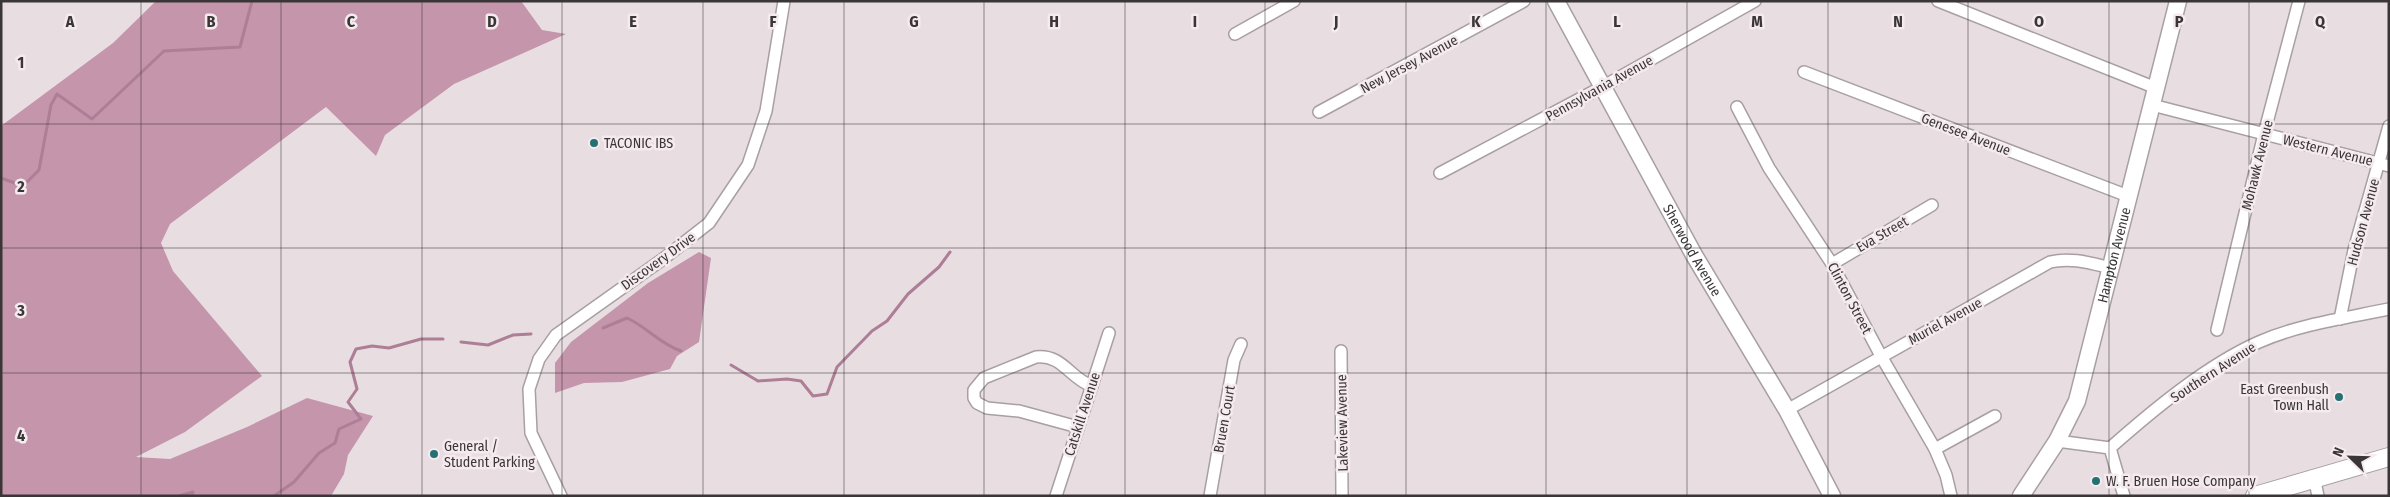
<svg xmlns="http://www.w3.org/2000/svg" width="2390" height="497" font-family="'Fira Sans Condensed',sans-serif">
<rect width="100%" height="100%" fill="#e8dee2"/>
<g fill="#c595ac">
<path d="M156,1H521L542,30L566,34L454,84L385,135L376,156L326,107L170,224L161,243L173,271L262,376L185,432L136,457L170,459L247,427L307,398L373,416L348,455L344,474L331,496H1V126L113,43Z"/>
<path d="M699,252L711,258L699,342L677,356L670,369L622,382L584,383L555,393V363L571,342L648,283Z"/>
</g>
<g fill="none" stroke-linecap="round" stroke-linejoin="round">
<g stroke="#ad7e95" stroke-width="3">
<path d="M1,178L23,186L39,170L51,105L57,94L92,119L164,51L240,47L252,1"/>
<path d="M603,328L627,318C647,327 660,344 681,351"/>
<path d="M461,342L488,345L513,335L531,334"/>
<path d="M731,365L758,381L787,379L801,381L813,396L827,394L837,367L872,331L887,321L908,294L939,267L950,252"/>
<path d="M179,496L193,492L192,496"/>
<path d="M274,496L294,482L319,453L335,443L339,429L361,419L348,402L357,389L350,362L356,349L372,346L389,348L421,339H443"/>
</g>
<defs>
<g id="street">
<path d="M1938,1L2156,88"/>
<path d="M1235,34L1294,1"/>
<path d="M1804,72L2128,196"/>
<path d="M2152,105L2389,166"/>
<path d="M1737,107L1769,168L1832,264L1881,356L1935,449L1946,475L1951,496"/>
<path d="M1319,112L1524,1"/>
<path d="M1440,173L1602,87L1755,1"/>
<path d="M1832,264L1932,205"/>
<path d="M2340,319L2354,250L2389,126"/>
<path d="M2217,330L2264,134L2299,1"/>
<path d="M1341,351L1342,496"/>
<path d="M1787,410L2050,262C2071,257 2090,263 2111,268"/>
<path d="M1078,427L1019,411L987,408L977,403L974,398V390L984,378L1036,357C1063,354 1070,379 1092,386"/>
<path d="M2057,441L2110,448C2153,410 2207,365 2259,342C2300,324 2346,318 2389,309"/>
<path d="M2110,448L2124,496"/>
<path d="M1935,449L1995,416"/>
<path d="M2314,477L2318,496"/>
<path d="M561,496L531,433L529,389L539,359L556,335L663,259L709,223L748,165L766,111L784,1"/>
<path d="M1056,496L1109,333"/>
<path d="M1210,496L1234,360L1241,344"/>
</g>
<g id="secondary">
<path id="s1" d="M1556,1L1694,255L1787,410L1832,496"/>
<path id="s2" d="M2021,496L2057,441L2077,401L2178,1"/>
</g>
<path id="primary" d="M2255,496L2389,457"/>
</defs>
<use href="#street" stroke="#a89fa3" stroke-width="14"/>
<use href="#secondary" stroke="#a89fa3" stroke-width="19"/>
<use href="#primary" stroke="#a89fa3" stroke-width="20"/>
<use href="#street" stroke="#fff" stroke-width="11"/>
<use href="#secondary" stroke="#fff" stroke-width="16"/>
<use href="#primary" stroke="#fff" stroke-width="18"/>
</g>
<path fill="none" stroke="#3a3638" stroke-width="1" stroke-opacity="0.55" d="M141,1V496M281,1V496M422,1V496M562,1V496M703,1V496M844,1V496M984,1V496M1125,1V496M1265,1V496M1406,1V496M1546,1V496M1687,1V496M1828,1V496M1968,1V496M2109,1V496M2249,1V496M1,124H2389M1,248H2389M1,373H2389"/>
<g fill="#247072" stroke="#f5ebef" stroke-width="2">
<circle cx="594" cy="143" r="5"/>
<circle cx="2339" cy="397" r="5"/>
<circle cx="434" cy="454" r="5"/>
<circle cx="2096" cy="481" r="5"/>
</g>
<g text-anchor="middle" stroke-width="5" stroke-linejoin="round" paint-order="stroke">
<g font-size="14" fill="#3a3638" stroke="#f5ebef">
<text transform="translate(1409 64) rotate(-28)" y="5">New Jersey Avenue</text>
<text transform="translate(1599 88) rotate(-29)" y="5">Pennsylvania Avenue</text>
<text transform="translate(1966 134) rotate(21)" y="5">Genesee Avenue</text>
<text transform="translate(2328 150) rotate(14)" y="5">Western Avenue</text>
<text transform="translate(2257 165) rotate(-76)" y="5">Mohawk Avenue</text>
<text transform="translate(2363 222) rotate(-75)" y="5">Hudson Avenue</text>
<text transform="translate(1882 234) rotate(-30)" y="5">Eva Street</text>
<text dy="5" stroke="none"><textPath href="#s1" startOffset="284">Sherwood Avenue</textPath></text>
<text dy="5" stroke="none"><textPath href="#s2" startOffset="261">Hampton Avenue</textPath></text>
<text transform="translate(658 261) rotate(-36)" y="5">Discovery Drive</text>
<text transform="translate(1850 298) rotate(62)" y="5">Clinton Street</text>
<text transform="translate(1945 321) rotate(-29)" y="5">Muriel Avenue</text>
<text transform="translate(2213 372) rotate(-33)" y="5">Southern Avenue</text>
<text transform="translate(1082 414) rotate(-72)" y="5">Catskill Avenue</text>
<text transform="translate(1224 419) rotate(-80)" y="5">Bruen Court</text>
<text transform="translate(1342 423) rotate(-91)" y="5">Lakeview Avenue</text>
</g>
<g font-size="14" fill="#3a3638" stroke="#f5ebef" text-anchor="start">
<text x="604" y="148">TACONIC IBS</text>
<text x="2329" y="394" text-anchor="end">East Greenbush<tspan x="2329" dy="16">Town Hall</tspan></text>
<text x="444" y="451">General /<tspan x="444" dy="16">Student Parking</tspan></text>
<text x="2106" y="486">W. F. Bruen Hose Company</text>
</g>
</g>
<g font-size="16" text-anchor="middle" font-weight="bold" fill="#3a3638" stroke="#f5ebef" stroke-width="5" stroke-linejoin="round" paint-order="stroke">
<text x="70" y="27">A</text>
<text x="211" y="27">B</text>
<text x="351" y="27">C</text>
<text x="492" y="27">D</text>
<text x="633" y="27">E</text>
<text x="773" y="27">F</text>
<text x="914" y="27">G</text>
<text x="1054" y="27">H</text>
<text x="1195" y="27">I</text>
<text x="1336" y="27">J</text>
<text x="1476" y="27">K</text>
<text x="1617" y="27">L</text>
<text x="1757" y="27">M</text>
<text x="1898" y="27">N</text>
<text x="2039" y="27">O</text>
<text x="2179" y="27">P</text>
<text x="2320" y="27">Q</text>
<text x="21" y="68">1</text>
<text x="21" y="192">2</text>
<text x="21" y="316">3</text>
<text x="21" y="441">4</text>
</g>
<rect width="2390" height="497" fill="none" stroke="#3a3638" stroke-width="5"/>
<g transform="translate(2350 457) rotate(293)" stroke="#f5ebef" stroke-width="4" paint-order="stroke">
<path d="M0-4L9 19L0 12L-9 19Z" fill="#3a3638"/>
<text y="-8" font-size="14" font-weight="bold" text-anchor="middle" fill="#3a3638">N</text>
</g>
</svg>
